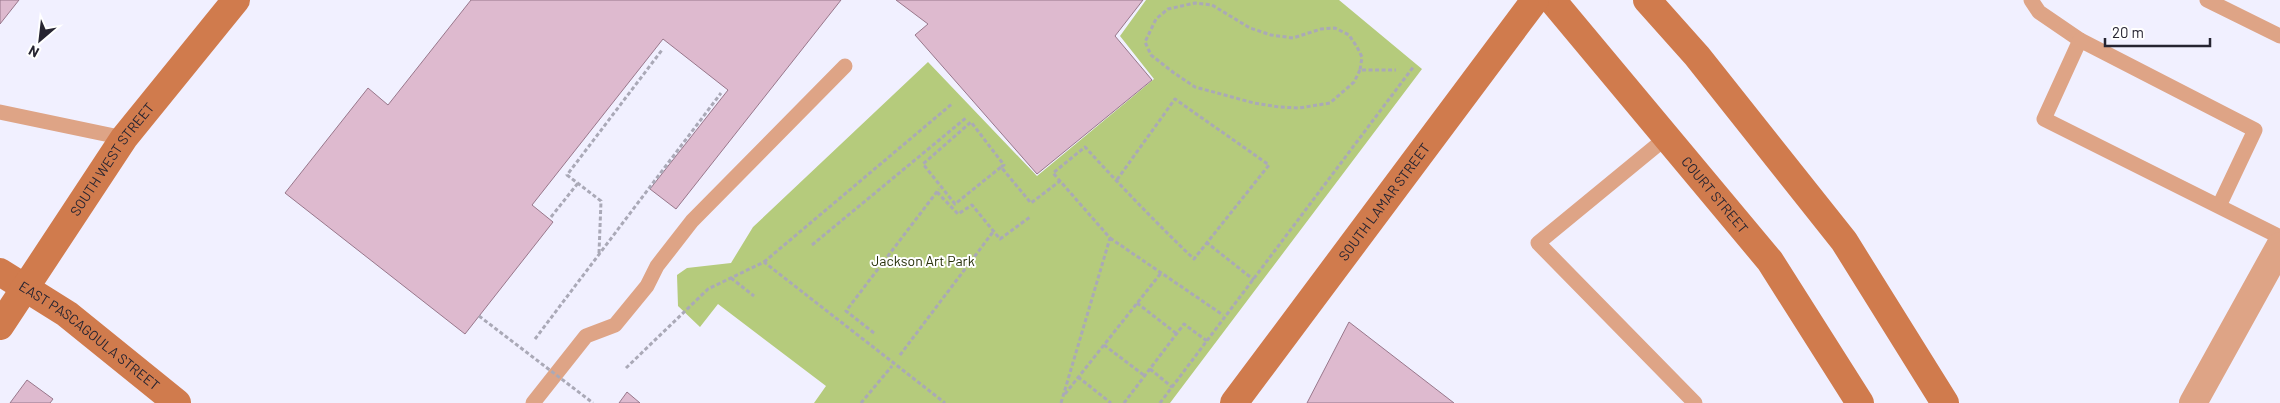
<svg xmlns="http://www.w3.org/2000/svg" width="2280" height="403" font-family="Barlow,sans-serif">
<rect width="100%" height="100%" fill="#f1f0ff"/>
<path fill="#b5cb7c" d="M1146,0H1339L1422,69L1170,403H814L826,386L718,304L700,327L678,306L677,275L687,268L731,263L753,227L928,62L1037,176L1154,79L1120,36Z"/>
<g fill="#debacf" stroke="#98778b">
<path d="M0,0H19L0,24Z"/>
<path d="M471,0H841L676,209L650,189L728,90L663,39L532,205L553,222L465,334L285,193L368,88L388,105Z"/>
<path d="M896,0H1143L1115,36L1152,80L1037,174L915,35L928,24Z"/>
<path d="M1349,322L1454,403H1307Z"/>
<path d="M27,380L53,399L50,403H10Z"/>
<path d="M627,392L640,403H619Z"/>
</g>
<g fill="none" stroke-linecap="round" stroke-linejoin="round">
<g stroke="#aaa9b7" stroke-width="3" stroke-dasharray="4 2.5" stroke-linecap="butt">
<path d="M1360,70L1354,82L1330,103L1299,108L1279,107L1254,103L1195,87L1174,73L1151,55L1145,42L1156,19L1168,9L1195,3L1212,5L1250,28L1271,35L1293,38L1321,29L1335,28L1349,35L1357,47L1362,57L1360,70H1396"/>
<path d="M1001,167L1004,165L971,122L923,164L955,204L1001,167L1031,203L1060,181"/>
<path d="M937,192L958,214L972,205L1000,239L1030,217"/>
<path d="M551,217L578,183"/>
<path d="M1110,238L1223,315"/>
<path d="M1206,242L1254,280"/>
<path d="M812,245L967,117"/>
<path d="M599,253L601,201L567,175L662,50"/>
<path d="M764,262L953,103"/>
<path d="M731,278L754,296"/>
<path d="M1137,303L1177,334"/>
<path d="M874,333L846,311L939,189"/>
<path d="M535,339L721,93"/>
<path d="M1104,345L1145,376"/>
<path d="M900,355L993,232"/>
<path d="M626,368L708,289L764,262L945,403"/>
<path d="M1150,369L1172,387"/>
<path d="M1078,377L1111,403"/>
<path d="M1065,394L1161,273"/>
<path d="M861,403L892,366"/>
<path d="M1061,403L1110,238L1053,173L1085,147C1120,185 1156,223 1194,259L1269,165L1175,99L1116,181"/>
<path d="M1124,403L1184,324L1207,341"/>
<path d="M1160,403L1414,66"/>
</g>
<g stroke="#dea486" stroke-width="15">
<path d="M2031,0L2039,12L2080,40"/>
<path d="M2207,0L2280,36"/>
<path d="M0,112L124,138"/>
<path d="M1667,137L1538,243L1695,403"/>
<path d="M2219,206L2255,130L2080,40L2044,119L2280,237"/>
<path d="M533,403L586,336L615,325L647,286L657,266L692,221L845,66"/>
</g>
<path stroke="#dea486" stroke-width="28" d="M2193,403L2280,246"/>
<g stroke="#d07b4d" stroke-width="28">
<path id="s1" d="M1552,0L1770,261L1860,403"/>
<path d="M1647,0L1697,56L1844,241L1945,403"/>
<path id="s2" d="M0,272L67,314L177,403"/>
<path id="s3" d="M0,326L124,138L236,0"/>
<path id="s4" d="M1234,403L1535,0"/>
</g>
<path stroke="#aaa9b7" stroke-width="3" stroke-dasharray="4 2.5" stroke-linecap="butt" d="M479,316L593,403"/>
</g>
<g text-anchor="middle" stroke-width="4" stroke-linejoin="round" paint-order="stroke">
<g font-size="14" fill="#262431" stroke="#fff">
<text dy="5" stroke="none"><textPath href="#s3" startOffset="201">SOUTH WEST STREET</textPath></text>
<text dy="5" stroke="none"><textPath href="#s1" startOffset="254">COURT STREET</textPath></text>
<text dy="5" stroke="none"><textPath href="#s4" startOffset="251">SOUTH LAMAR STREET</textPath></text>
<text dy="5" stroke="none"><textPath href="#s2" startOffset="110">EAST PASCAGOULA STREET</textPath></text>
</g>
<g font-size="14" fill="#262f08" stroke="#fff">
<text x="923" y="266">Jackson Art Park</text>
</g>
</g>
<g transform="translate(40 40) rotate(208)" stroke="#ffffff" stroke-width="4" paint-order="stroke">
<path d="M0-4L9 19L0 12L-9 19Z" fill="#262431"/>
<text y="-8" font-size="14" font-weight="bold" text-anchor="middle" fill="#262431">N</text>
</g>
<path d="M2105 38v8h105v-8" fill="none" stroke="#262431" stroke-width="2.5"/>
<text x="2112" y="38" font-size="15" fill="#262431" stroke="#ffffff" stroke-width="4" paint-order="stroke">20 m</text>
</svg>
